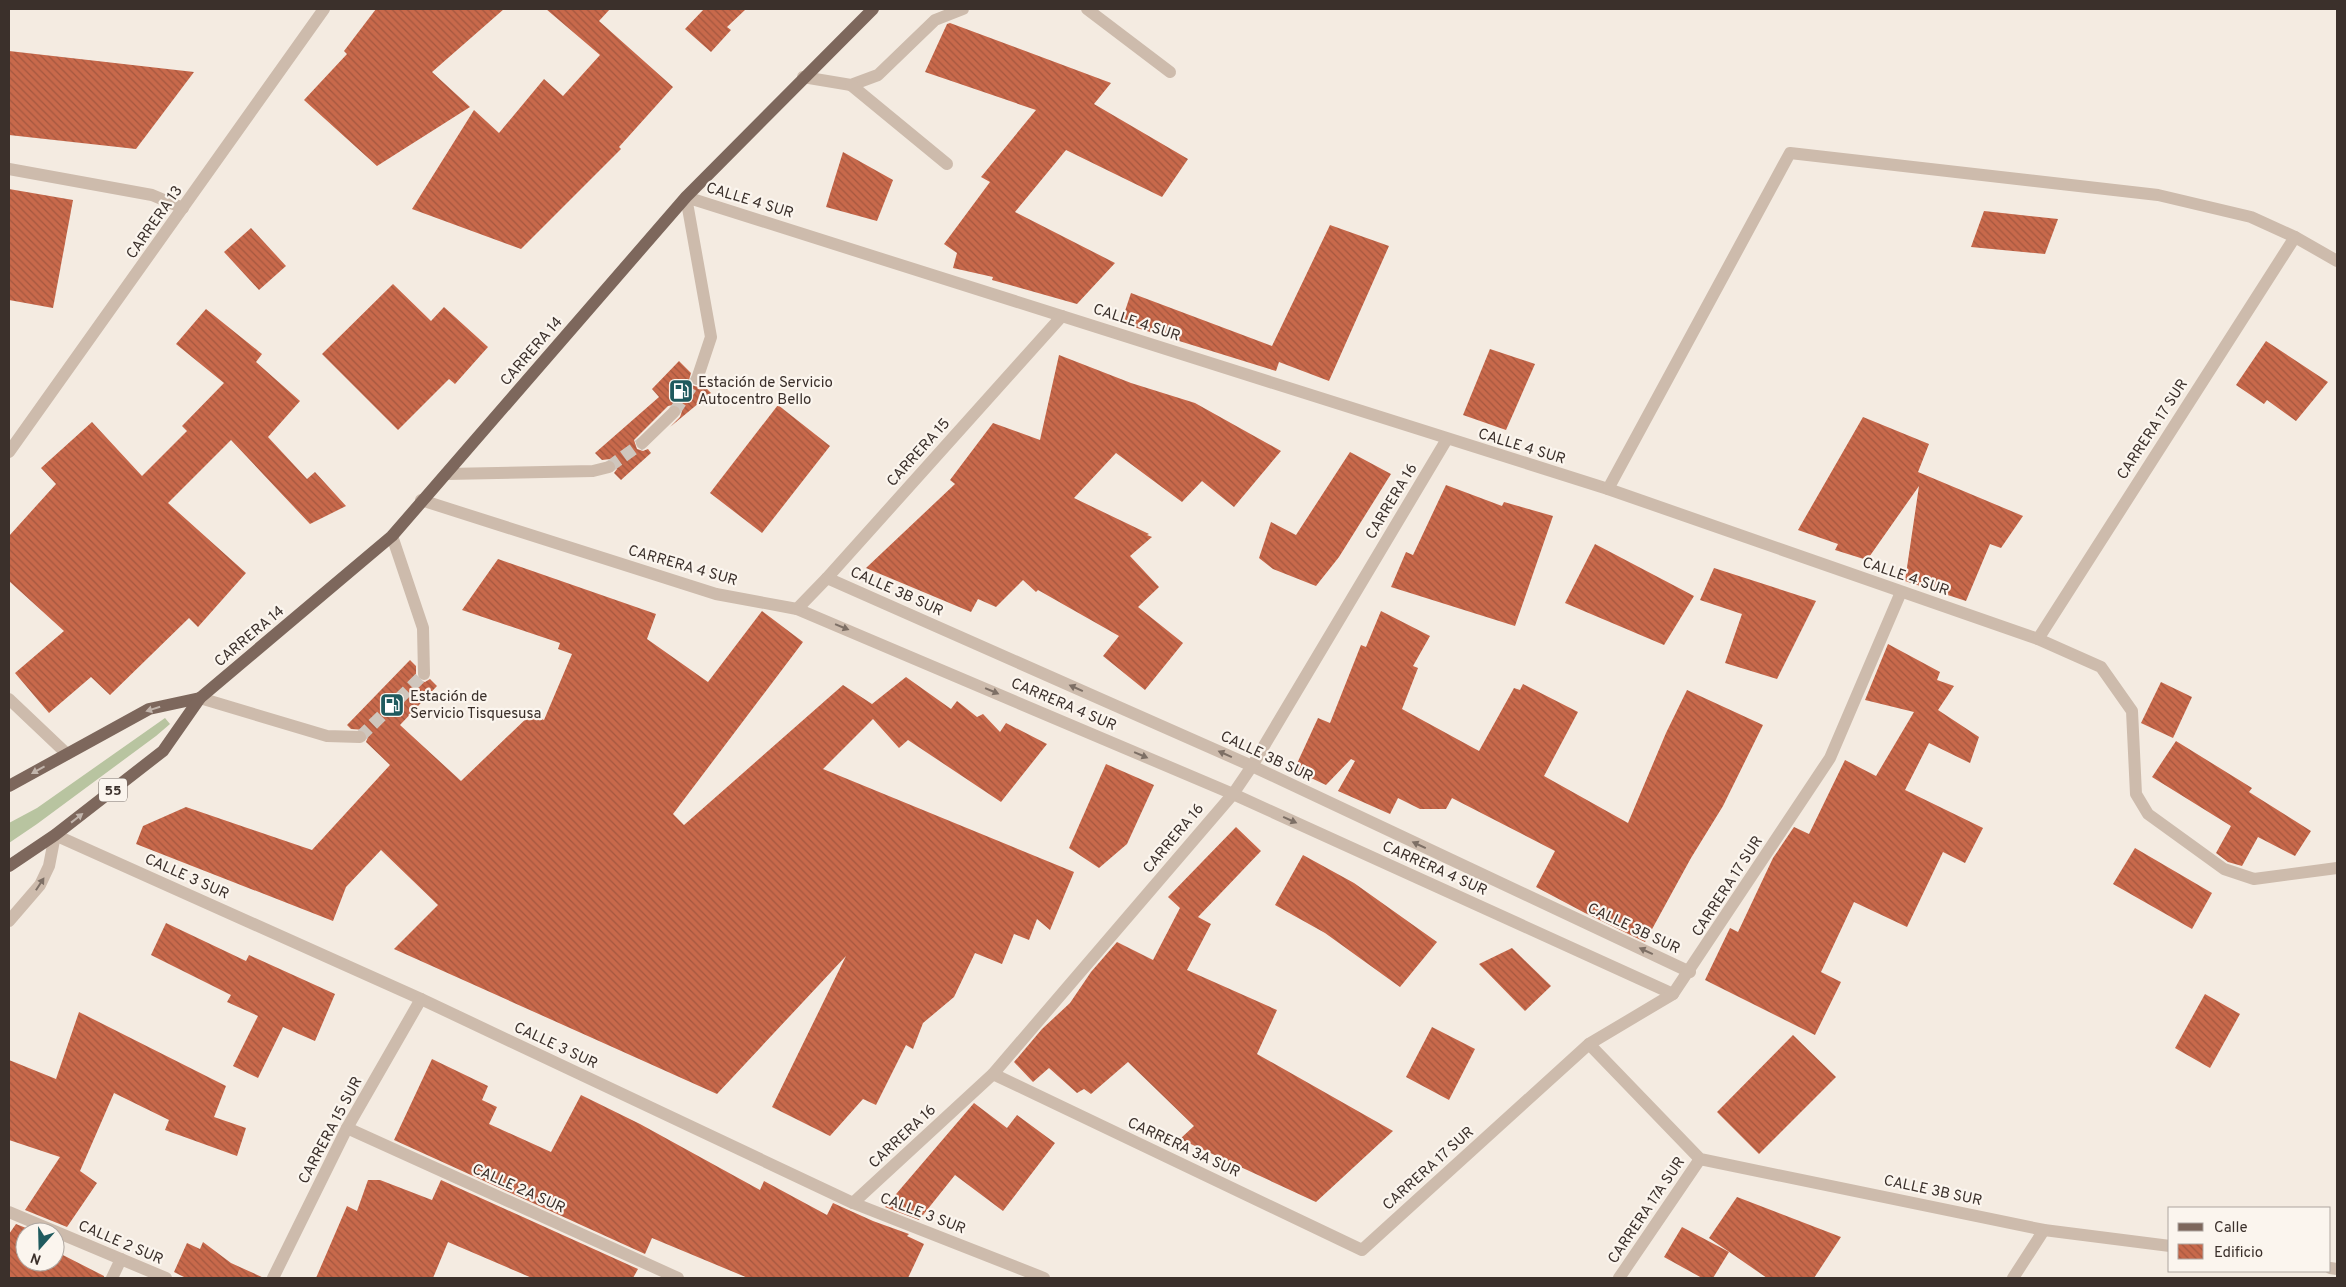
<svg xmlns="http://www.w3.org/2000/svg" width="2346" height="1287" font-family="Overpass,sans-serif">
<defs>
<pattern id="building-back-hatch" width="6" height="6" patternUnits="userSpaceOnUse" patternTransform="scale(1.25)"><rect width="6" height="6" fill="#c8694b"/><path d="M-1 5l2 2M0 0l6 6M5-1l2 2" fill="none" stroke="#a4573f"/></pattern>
</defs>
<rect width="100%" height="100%" fill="#f4ebe1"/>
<path fill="#b8c4a0" d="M165,718L170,724L156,736L37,824L9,843V823L37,808Z"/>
<g fill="url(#building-back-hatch)">
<path d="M376,9H504L432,72L470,107L377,166L304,100L347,54L344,51Z"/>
<path d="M546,9H610L599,21L673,87L619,147L621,149L521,249L412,209L474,110L499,133L544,79L563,96L600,55Z"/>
<path d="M704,9H746L727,27L731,30L711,52L685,29Z"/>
<path d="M950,23L1111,83L1094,104L1188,159L1162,197L1066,150L1015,212L1115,263L1077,304L992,280L993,277L953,268L957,253L944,244L990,182L981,177L1036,110L925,72L947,24Z"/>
<path d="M9,51L194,72L136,149L9,135Z"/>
<path d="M843,152L893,180L877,221L826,207Z"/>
<path d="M9,189L73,200L53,308L9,300Z"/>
<path d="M1984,211L2058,219L2045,254L1971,247Z"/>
<path d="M1330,225L1389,246L1329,381L1279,362L1276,371L1121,323L1131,293L1272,346Z"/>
<path d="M251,228L286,266L259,290L224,252Z"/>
<path d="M393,284L431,321L444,307L488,347L455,384L449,379L398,430L322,354Z"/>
<path d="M206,309L262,354L256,362L300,401L268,437L307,479L315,472L346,506L310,524L231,440L168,503L246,573L198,627L189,618L110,695L91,677L49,713L15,673L64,631L9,581V536L56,484L41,468L92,422L142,476L187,431L182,426L224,383L176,344Z"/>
<path d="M2266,341L2328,382L2296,421L2267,400L2264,404L2236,385Z"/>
<path d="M1490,349L1535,364L1506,430L1463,415Z"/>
<path d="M1059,355L1131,383L1195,403L1281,451L1234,507L1202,481L1182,502L1116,453L1074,498L1149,534L1147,535L1152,537L1130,556L1159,587L1138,607L1183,643L1145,690L1103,656L1119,636L1038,590L1036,592L1023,580L996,607L978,599L971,612L866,568L955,484L950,480L993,423L1040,440Z"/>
<path d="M679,361L691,373L689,380L691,385L698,387L703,385L711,393L670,427L680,417L682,411L677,404L668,406L634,440L637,449L643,451L648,449L651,453L621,480L614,473L617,469L615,462L611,459L602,460L595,453L659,397L652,389Z"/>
<path d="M778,405L830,446L762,533L710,493Z"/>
<path d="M1863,417L1929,444L1918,472L2023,516L2001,548L1990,544L1966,601L1905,581L1919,486L1867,560L1835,550L1838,544L1798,530Z"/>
<path d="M1350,452L1391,474L1339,557L1316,586L1273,569L1259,558L1271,522L1296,535Z"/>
<path d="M1446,485L1502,506L1504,502L1553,516L1515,626L1391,587L1406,552L1413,555Z"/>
<path d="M1595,544L1694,596L1664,645L1565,603Z"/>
<path d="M498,559L656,614L647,639L708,682L762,611L803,642L673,814L684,825L843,685L872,704L906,677L951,709L957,701L977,717L983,714L1000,732L1006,723L1047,744L1001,802L908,740L899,748L873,719L823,769L1074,872L1050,930L1037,919L1029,940L1014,934L1002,964L975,953L954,997L923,1023L913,1049L906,1045L876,1105L863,1099L830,1136L772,1107L846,956L717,1094L394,949L438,905L381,850L346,887L333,921L136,844L143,826L186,807L312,850L390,765L366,742L368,737L365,730L351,729L347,725L410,660L416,666V675L420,681L425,682L430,679L437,686L400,725L461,781L531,714L544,720L572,654L558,649L560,643L462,610Z"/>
<path d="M1714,568L1816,601L1777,679L1725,663L1742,614L1700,600Z"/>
<path d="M1381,611L1430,636L1413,666L1418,668L1402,709L1479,751L1514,688L1520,690L1523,684L1578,712L1544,776L1628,823L1666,733L1687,690L1763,725L1723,806L1691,858L1645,942L1585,913L1536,887L1555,851L1452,798L1446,809H1420L1398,798L1390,814L1338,791L1355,761L1351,759L1326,785L1294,770L1318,718L1330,723L1361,645L1366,647Z"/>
<path d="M1888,644L1940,672L1937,680L1954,686L1938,710L1979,737L1970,763L1929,743L1905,790L1983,828L1965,863L1943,852L1907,927L1854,902L1821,972L1841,982L1815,1035L1705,980L1730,928L1738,932L1773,858L1794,827L1809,834L1845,760L1876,776L1914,712L1865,700Z"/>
<path d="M2161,682L2192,697L2173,738L2141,723Z"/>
<path d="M2176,741L2252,788L2249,792L2311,831L2295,856L2258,837L2242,866L2228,862L2216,853L2231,826L2152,777Z"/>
<path d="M1106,764L1154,785L1127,844L1099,868L1069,848Z"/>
<path d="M1236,827L1261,851L1198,917L1211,924L1187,970L1277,1010L1257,1054L1393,1131L1316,1202L1180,1139L1194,1126L1128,1062L1091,1094L1084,1089L1077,1093L1049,1068L1033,1082L1014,1062L1042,1029L1070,1003L1091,972L1117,942L1153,960L1180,908L1168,897Z"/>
<path d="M2135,848L2212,893L2192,929L2113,884Z"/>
<path d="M1303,855L1354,883L1437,942L1400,987L1325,933L1275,905Z"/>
<path d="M166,923L246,961L249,955L335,994L315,1041L283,1027L258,1078L233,1066L258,1016L227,1002L231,995L151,955Z"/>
<path d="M1512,948L1551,986L1525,1011L1479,964Z"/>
<path d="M2205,994L2240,1014L2210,1068L2175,1048Z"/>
<path d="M79,1012L226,1086L214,1117L246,1128L237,1156L165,1130L169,1120L114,1093L80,1171L97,1183L67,1227L25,1210L60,1157L9,1140V1060L56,1079Z"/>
<path d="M1432,1027L1475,1049L1449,1100L1406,1077Z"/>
<path d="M1793,1035L1836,1077L1759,1154L1717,1112Z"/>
<path d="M432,1059L488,1086L482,1100L497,1107L489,1124L551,1152L581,1095L640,1124L760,1190L764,1181L827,1215L833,1203L873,1221L909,1234L907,1236L924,1244L908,1278H748L652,1238L645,1254L394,1140Z"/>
<path d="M974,1103L1007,1128L1017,1115L1055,1143L1003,1211L955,1175L919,1220L885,1207Z"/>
<path d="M368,1180H380L432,1200L441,1180L638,1269L633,1278H532L448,1242L433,1278H316L347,1206L357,1211Z"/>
<path d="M1737,1197L1841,1237L1814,1278H1767L1709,1238Z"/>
<path d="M16,1224L36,1232H25V1262H55V1251L104,1276V1278H9V1234Z"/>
<path d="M1682,1227L1729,1252L1713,1278H1702L1664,1257Z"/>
<path d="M203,1242L231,1263L264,1278H186L174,1272L187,1243L200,1249Z"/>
</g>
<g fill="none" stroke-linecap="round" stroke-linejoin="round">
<g stroke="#cfc6bd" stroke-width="12" stroke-dasharray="12 6" stroke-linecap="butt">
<path d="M674,412L697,379"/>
<path d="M609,467L642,443"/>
<path d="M360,737L424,674"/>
</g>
<g stroke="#cdbbac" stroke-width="12">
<path d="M1087,9L1170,72"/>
<path d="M803,77L851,85L878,75L935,20L963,9"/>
<path d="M851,85L947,164"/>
<path d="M9,169L152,195L183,208"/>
<path d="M697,379L711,337L686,197L1608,489L2038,639L2101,667L2132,711L2136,794L2148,814L2224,869L2254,879L2337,868"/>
<path d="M642,443L674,412"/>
<path d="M9,452L324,9"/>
<path d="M446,474L593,471L609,467"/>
<path d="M1608,489L1790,153L2158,195L2251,217L2295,237L2337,261"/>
<path d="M421,500L716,594L797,609L1233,794L1673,994"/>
<path d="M392,536L423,628L424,674"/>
<path d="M827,578L1252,766L1690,972"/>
<path d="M797,609L827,578L1062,316"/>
<path d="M2038,639L2295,237"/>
<path d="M200,698L327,736L360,737"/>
<path d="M9,699L67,754"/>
<path d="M9,921L40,885L49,866L55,835L421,999L853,1203L1044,1278"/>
<path d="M1589,1044L1700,1159L2044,1230L2170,1246"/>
<path d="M993,1074L1362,1250L1589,1044L1673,994L1830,758L1901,592"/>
<path d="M347,1128L678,1278"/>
<path d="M853,1203L993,1074L1233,794L1252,766L1447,439"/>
<path d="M9,1212L166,1278"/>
<path d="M2330,1268L2337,1269"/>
<path d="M112,1278L121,1259"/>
<path d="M273,1278L347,1128L421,999"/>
<path d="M1619,1278L1700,1159"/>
<path d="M2013,1278L2044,1230"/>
</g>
<g stroke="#7d675c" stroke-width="12">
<path d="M9,786L149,709L200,698"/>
<path d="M9,866L55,835L163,751L200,698L392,536L686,197L873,9"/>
</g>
</g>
<defs><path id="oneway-solid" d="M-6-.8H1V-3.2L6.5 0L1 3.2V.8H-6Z" transform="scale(1.25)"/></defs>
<g fill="#7d6f65">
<use href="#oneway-solid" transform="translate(842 627) rotate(22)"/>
<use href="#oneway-solid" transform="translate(1076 688) rotate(-156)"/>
<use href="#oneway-solid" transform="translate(992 691) rotate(23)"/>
<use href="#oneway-solid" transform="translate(1225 754) rotate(-156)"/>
<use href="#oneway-solid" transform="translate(1141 755) rotate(23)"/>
<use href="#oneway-solid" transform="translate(1290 820) rotate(24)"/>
<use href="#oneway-solid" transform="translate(1419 845) rotate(-155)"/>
<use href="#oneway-solid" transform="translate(40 884) rotate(-57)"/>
<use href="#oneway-solid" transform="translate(1646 951) rotate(-155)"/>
</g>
<g fill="#c2b5ac">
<use href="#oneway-solid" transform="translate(153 709) rotate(163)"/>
<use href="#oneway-solid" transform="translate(38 770) rotate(151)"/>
<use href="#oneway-solid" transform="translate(77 818) rotate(-38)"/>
</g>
<defs>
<symbol id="fuel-square" viewBox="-11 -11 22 22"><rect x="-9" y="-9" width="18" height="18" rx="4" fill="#1f5a5e" stroke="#fbf5ee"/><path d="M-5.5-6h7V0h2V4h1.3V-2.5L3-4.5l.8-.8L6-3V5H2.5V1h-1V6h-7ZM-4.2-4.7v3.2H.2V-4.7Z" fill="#fff"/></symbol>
</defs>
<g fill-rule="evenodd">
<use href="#fuel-square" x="667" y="377" width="28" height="28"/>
<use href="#fuel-square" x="378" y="691" width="28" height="28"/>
</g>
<g text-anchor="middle" stroke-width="4.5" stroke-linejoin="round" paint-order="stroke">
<rect fill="#fbf5ee" stroke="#756b66" stroke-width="1" x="99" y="778.5" width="28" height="23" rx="4"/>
<g font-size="14" font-weight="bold" fill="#3b302b">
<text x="113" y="795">55</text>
</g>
<g font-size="15" fill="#3b302b" stroke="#fbf5ee">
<text transform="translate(750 200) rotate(17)" y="5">CALLE 4 SUR</text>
<text transform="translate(154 222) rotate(-55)" y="5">CARRERA 13</text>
<text transform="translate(1137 322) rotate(18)" y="5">CALLE 4 SUR</text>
<text transform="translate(531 351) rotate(-49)" y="5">CARRERA 14</text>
<text transform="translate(2152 429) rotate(-57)" y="5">CARRERA 17 SUR</text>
<text transform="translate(1522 446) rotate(17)" y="5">CALLE 4 SUR</text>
<text transform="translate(918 452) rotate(-48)" y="5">CARRERA 15</text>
<text transform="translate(1391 501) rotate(-59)" y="5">CARRERA 16</text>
<text transform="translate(683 565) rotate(16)" y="5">CARRERA 4 SUR</text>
<text transform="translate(1906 576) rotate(19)" y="5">CALLE 4 SUR</text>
<text transform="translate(897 591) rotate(24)" y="5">CALLE 3B SUR</text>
<text transform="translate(249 636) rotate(-40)" y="5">CARRERA 14</text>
<text transform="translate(1064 704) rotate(23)" y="5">CARRERA 4 SUR</text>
<text transform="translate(1267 756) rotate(25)" y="5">CALLE 3B SUR</text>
<text transform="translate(1173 838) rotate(-50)" y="5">CARRERA 16</text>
<text transform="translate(1435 868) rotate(24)" y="5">CARRERA 4 SUR</text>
<text transform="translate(187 876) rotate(24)" y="5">CALLE 3 SUR</text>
<text transform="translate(1727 886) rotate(-57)" y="5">CARRERA 17 SUR</text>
<text transform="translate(1634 928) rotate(25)" y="5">CALLE 3B SUR</text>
<text transform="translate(556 1045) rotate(25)" y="5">CALLE 3 SUR</text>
<text transform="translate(330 1130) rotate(-62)" y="5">CARRERA 15 SUR</text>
<text transform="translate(902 1136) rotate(-43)" y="5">CARRERA 16</text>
<text transform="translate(1184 1147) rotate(25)" y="5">CARRERA 3A SUR</text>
<text transform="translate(1428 1168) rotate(-42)" y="5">CARRERA 17 SUR</text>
<text transform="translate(519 1188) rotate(24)" y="5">CALLE 2A SUR</text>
<text transform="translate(1933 1190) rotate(12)" y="5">CALLE 3B SUR</text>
<text transform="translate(1646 1210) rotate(-56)" y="5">CARRERA 17A SUR</text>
<text transform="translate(923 1213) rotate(21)" y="5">CALLE 3 SUR</text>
<text transform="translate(121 1242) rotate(23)" y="5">CALLE 2 SUR</text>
</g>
<g font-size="15" fill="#3b302b" stroke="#fbf5ee" text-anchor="start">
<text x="698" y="387">Estación de Servicio<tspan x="698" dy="17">Autocentro Bello</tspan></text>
<text x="410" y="701">Estación de<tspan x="410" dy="17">Servicio Tisquesusa</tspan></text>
</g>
</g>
<rect width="2346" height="1287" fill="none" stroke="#3b302b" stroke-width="20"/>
<rect x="2168" y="1207" width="162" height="65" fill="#fbf5ee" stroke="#aea6a0"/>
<rect x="2178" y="1223" width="25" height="8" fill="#7d675c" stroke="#aea6a0"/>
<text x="2214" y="1232" font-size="15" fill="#3b302b">Calle</text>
<rect x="2178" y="1244" width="25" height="15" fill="url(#building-back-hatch)" stroke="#aea6a0"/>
<text x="2214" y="1257" font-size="15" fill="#3b302b">Edificio</text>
<g transform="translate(40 1247) rotate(200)"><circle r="24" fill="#fbf5ee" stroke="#aea6a0"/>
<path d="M0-4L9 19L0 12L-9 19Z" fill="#1f5a5e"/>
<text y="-8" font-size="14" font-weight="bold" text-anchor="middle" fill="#3b302b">N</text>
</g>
</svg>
